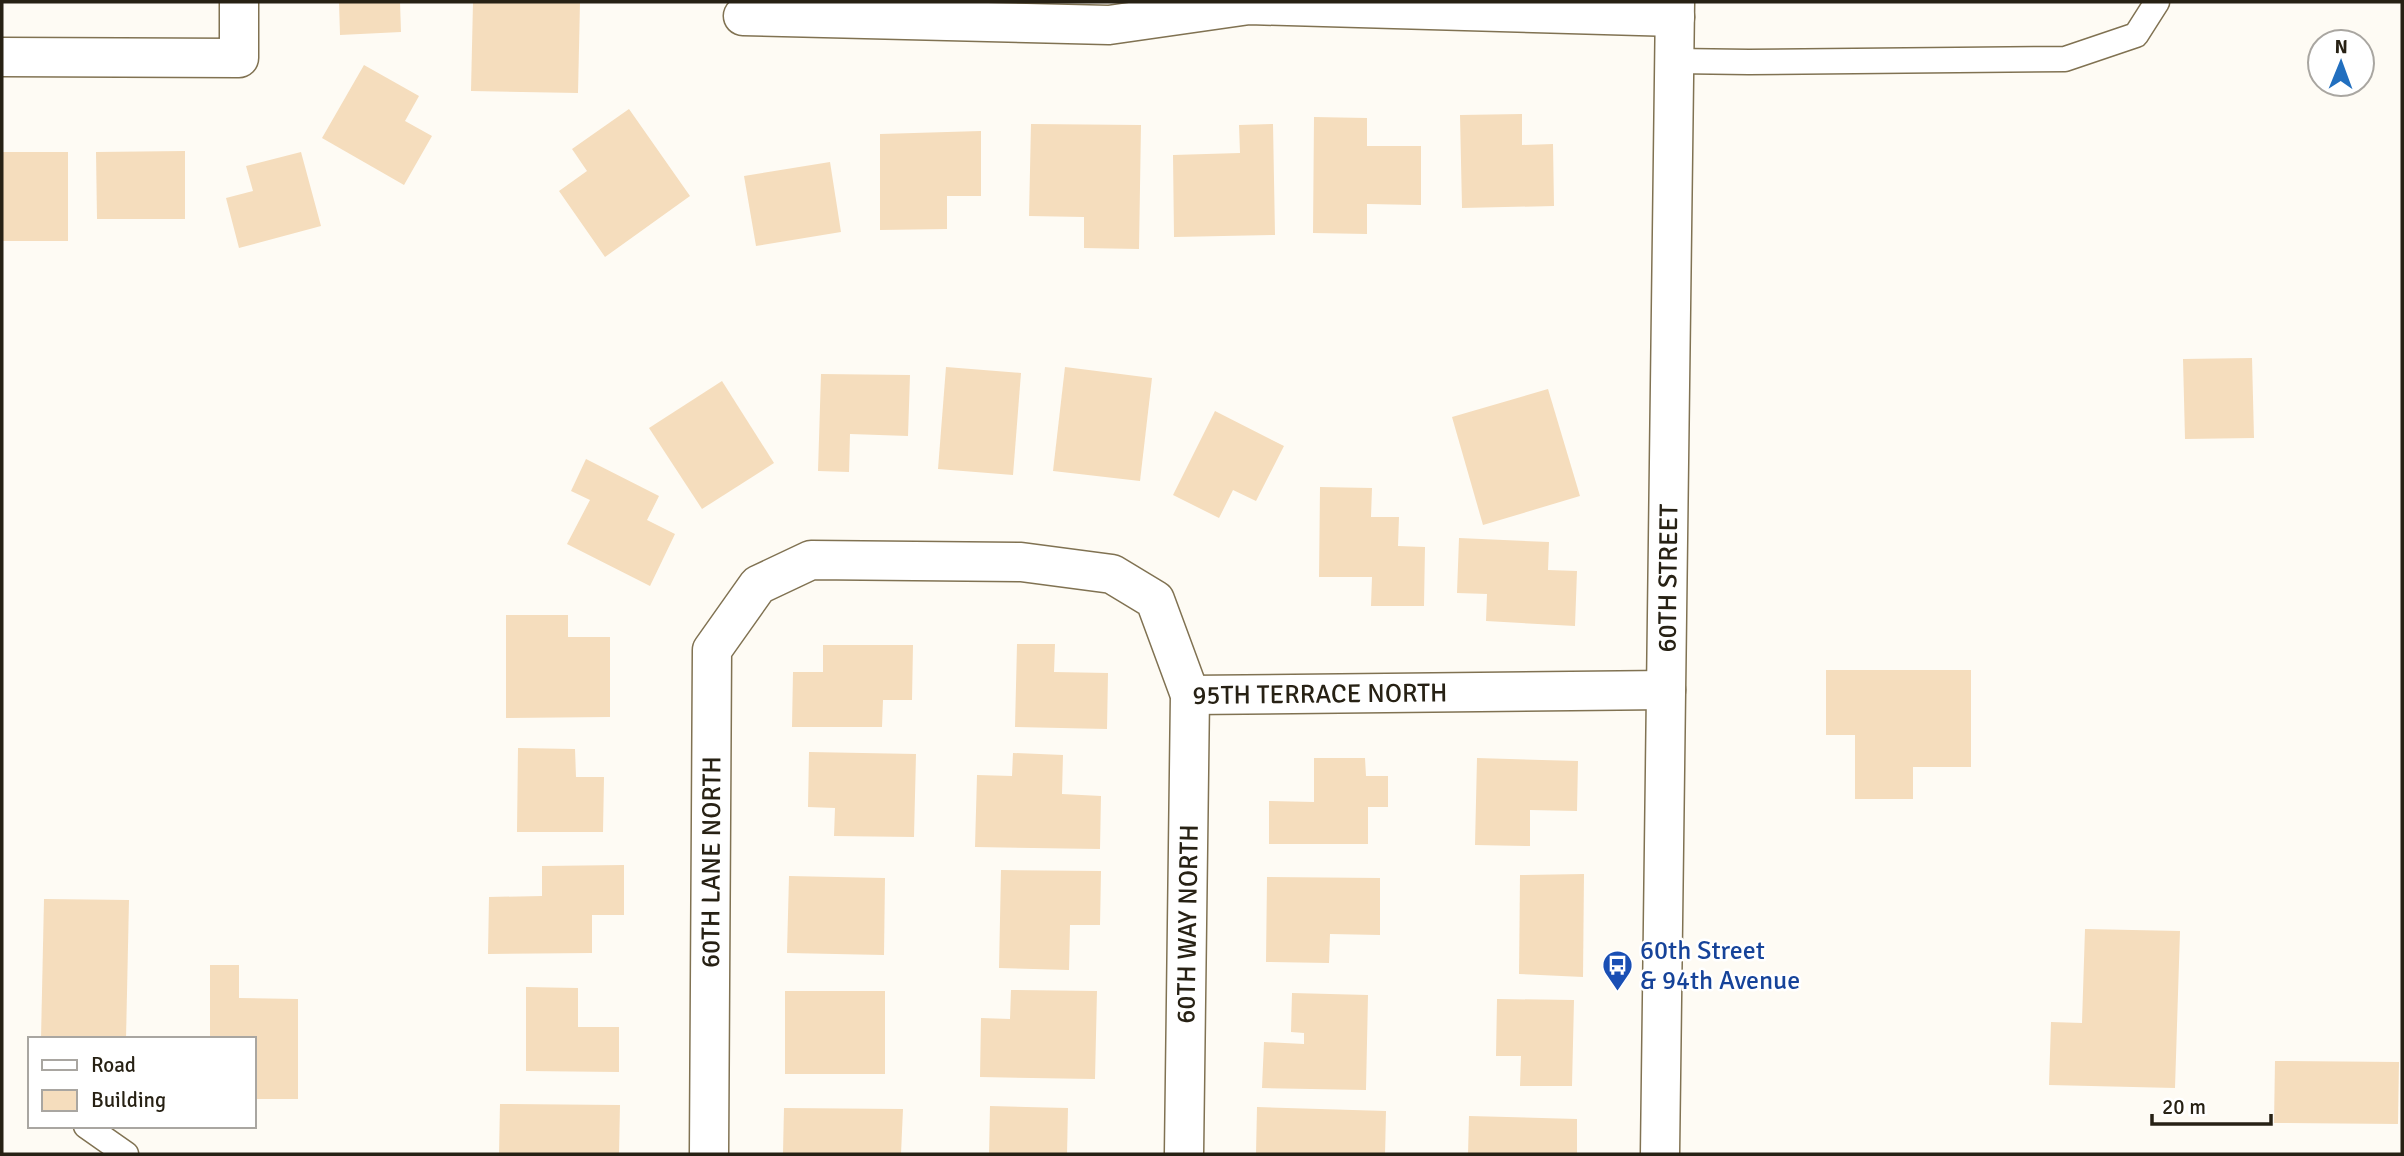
<svg xmlns="http://www.w3.org/2000/svg" width="2404" height="1156" font-family="Signika,sans-serif">
<rect width="100%" height="100%" fill="#fefbf4"/>
<g fill="#f5ddbd">
<path d="M339,2H400L401,32L340,35Z"/>
<path d="M473,2H580L578,93L471,91Z"/>
<path d="M364,65L419,96L405,121L432,136L404,185L322,138Z"/>
<path d="M629,109L690,196L605,257L559,191L587,171L572,149Z"/>
<path d="M1522,114V145L1553,144L1554,206L1462,208L1460,115Z"/>
<path d="M1314,117L1367,118V146H1421V205L1367,204V234L1313,233Z"/>
<path d="M1031,124L1141,125L1139,249L1084,248V217L1029,216Z"/>
<path d="M1273,124L1275,235L1174,237L1173,155L1240,153L1239,125Z"/>
<path d="M981,131V196H947V229L880,230V134Z"/>
<path d="M185,151V219H97L96,152Z"/>
<rect x="2" y="152" width="66" height="89"/>
<path d="M301,152L321,226L239,248L226,198L253,191L246,166Z"/>
<path d="M830,162L841,232L756,246L744,176Z"/>
<path d="M2252,358L2254,438L2185,439L2183,359Z"/>
<path d="M946,367L1021,373L1013,475L938,469Z"/>
<path d="M1065,367L1152,378L1140,481L1053,471Z"/>
<path d="M821,374L910,375L908,436L850,434L849,472L818,471Z"/>
<path d="M722,381L774,463L702,509L649,428Z"/>
<path d="M1548,389L1580,496L1483,525L1452,417Z"/>
<path d="M1215,411L1284,446L1256,501L1233,490L1219,518L1173,495Z"/>
<path d="M586,459L659,496L647,520L675,534L650,586L567,544L590,500L571,491Z"/>
<path d="M1320,487L1372,488L1371,517H1399L1398,546L1425,547L1424,606H1371L1372,577H1319Z"/>
<path d="M1459,538L1549,542L1548,570L1577,571L1575,626L1486,621L1487,594L1457,593Z"/>
<path d="M506,615H568V637H610V717L506,718Z"/>
<path d="M1017,644H1055L1054,672L1108,673L1107,729L1015,727Z"/>
<path d="M823,645H913L912,700H883L882,727H792L793,672H823Z"/>
<path d="M1826,670H1971V767H1913V799H1855V735H1826Z"/>
<path d="M518,748L575,749L576,777H604L603,832H517Z"/>
<path d="M809,752L916,754L914,837L834,836L835,808L808,807Z"/>
<path d="M1013,753L1063,755L1062,794L1101,796L1100,849L975,847L977,775L1012,776Z"/>
<path d="M1314,758H1365L1366,776H1388V807H1368V844H1269V801L1314,802Z"/>
<path d="M1477,758L1578,761L1577,811L1530,810V846L1475,845Z"/>
<path d="M624,865V915H592V953L488,954L489,897L542,896V866Z"/>
<path d="M1001,870L1101,871L1100,925H1070L1069,970L999,968Z"/>
<path d="M1584,874L1583,977L1519,974L1520,875Z"/>
<path d="M789,876L885,878L884,955L787,953Z"/>
<path d="M1267,877L1380,878V935L1330,934L1329,963L1266,962Z"/>
<path d="M44,899L129,900L126,1039H41Z"/>
<path d="M2085,929L2180,931L2175,1088L2049,1085L2051,1022L2082,1023Z"/>
<path d="M210,965H239V998L298,999V1099H254V1039H210Z"/>
<path d="M526,987L578,988V1027H619V1072L526,1071Z"/>
<path d="M1011,990L1097,991L1095,1079L980,1077L981,1018L1010,1019Z"/>
<rect x="785" y="991" width="100" height="83"/>
<path d="M1292,993L1368,995L1366,1090L1262,1088L1264,1042L1304,1044V1033L1291,1032Z"/>
<path d="M1497,999L1574,1000L1572,1086H1520L1521,1056H1496Z"/>
<path d="M2275,1061L2399,1062L2398,1124L2274,1123Z"/>
<path d="M500,1104L620,1105L619,1153L499,1154Z"/>
<path d="M990,1106L1068,1108L1067,1154H989Z"/>
<path d="M1257,1107L1386,1111L1385,1154H1256Z"/>
<path d="M784,1108L903,1109L901,1154L783,1153Z"/>
<path d="M1469,1116L1577,1119V1154H1468Z"/>
</g>
<g fill="none" stroke-linecap="round" stroke-linejoin="round">
<defs>
<g id="lane">
<path d="M1675,61L1749,62L2065,59L2136,35L2157,2"/>
<path d="M86,1126L126,1154"/>
</g>
<g id="street">
<path d="M743,16L1109,25L1249,5L1675,17"/>
<path d="M2,57L239,58V2"/>
<path id="s1" d="M1190,695L1666,690"/>
<path id="s2" d="M709,1154L712,650L758,585L811,560L1021,562L1112,574L1155,600L1190,695L1184,1154"/>
</g>
<g id="secondary">
<path id="s3" d="M1660,1154L1675,2"/>
</g>
</defs>
<use href="#lane" stroke="#807252" stroke-width="27"/>
<use href="#street" stroke="#807252" stroke-width="41"/>
<use href="#secondary" stroke="#807252" stroke-width="41"/>
<use href="#lane" stroke="#fff" stroke-width="24"/>
<use href="#street" stroke="#fff" stroke-width="38"/>
<use href="#secondary" stroke="#fff" stroke-width="38"/>
</g>
<defs>
<symbol id="bus-pin" viewBox="-11 -11 22 30"><path d="M0 17L-7.5 6A9.5 9.5 0 1 1 7.5 6Z" fill="#1a4fb4" stroke="#fff"/><path d="M-5-6H5V4H4V6H2V4H-2V6H-4V4H-5ZM-3.5-4V0h7V-4ZM-3.5 1.2v1.5H-2V1.2ZM2 1.2v1.5H3.5V1.2Z" fill="#fff"/></symbol>
</defs>
<g fill-rule="evenodd">
<use href="#bus-pin" x="1600" y="948" width="35" height="47"/>
</g>
<g text-anchor="middle" stroke-width="5" stroke-linejoin="round" paint-order="stroke">
<g font-size="26" fill="#272114" stroke="#fff">
<text dy="9" stroke="none"><textPath href="#s3" startOffset="576">60TH STREET</textPath></text>
<text dy="9" stroke="none"><textPath href="#s1" startOffset="130">95TH TERRACE NORTH</textPath></text>
<text dy="9" stroke="none"><textPath href="#s2" startOffset="292">60TH LANE NORTH</textPath></text>
<text transform="translate(1187 924) rotate(-89)" y="9">60TH WAY NORTH</text>
</g>
<g font-size="26" fill="#164399" stroke="#fff" text-anchor="start">
<text x="1640" y="959">60th Street<tspan x="1640" dy="30">&amp; 94th Avenue</tspan></text>
</g>
</g>
<rect width="2404" height="1156" fill="none" stroke="#272114" stroke-width="7"/>
<rect x="28" y="1037" width="228" height="91" fill="#ffffff" stroke="#a9a6a1" stroke-width="2"/>
<rect x="42" y="1060" width="35" height="10" fill="#ffffff" stroke="#a9a6a1" stroke-width="2"/>
<text x="91" y="1072" font-size="21" fill="#272114">Road</text>
<rect x="42" y="1090" width="35" height="21" fill="#f5ddbd" stroke="#a9a6a1" stroke-width="2"/>
<text x="91" y="1107" font-size="21" fill="#272114">Building</text>
<g transform="translate(2341 63) rotate(1)"><circle r="33" fill="#ffffff" stroke="#a9a6a1" stroke-width="2"/>
<path d="M0-5L12 26L0 18L-12 26Z" fill="#226fbf"/>
<text y="-10" font-size="19" font-weight="bold" text-anchor="middle" fill="#272114">N</text>
</g>
<path d="M2152 1114v10h119v-10" fill="none" stroke="#272114" stroke-width="3.5"/>
<text x="2162" y="1114" font-size="21" fill="#272114" stroke="#ffffff" stroke-width="5" paint-order="stroke">20 m</text>
</svg>
